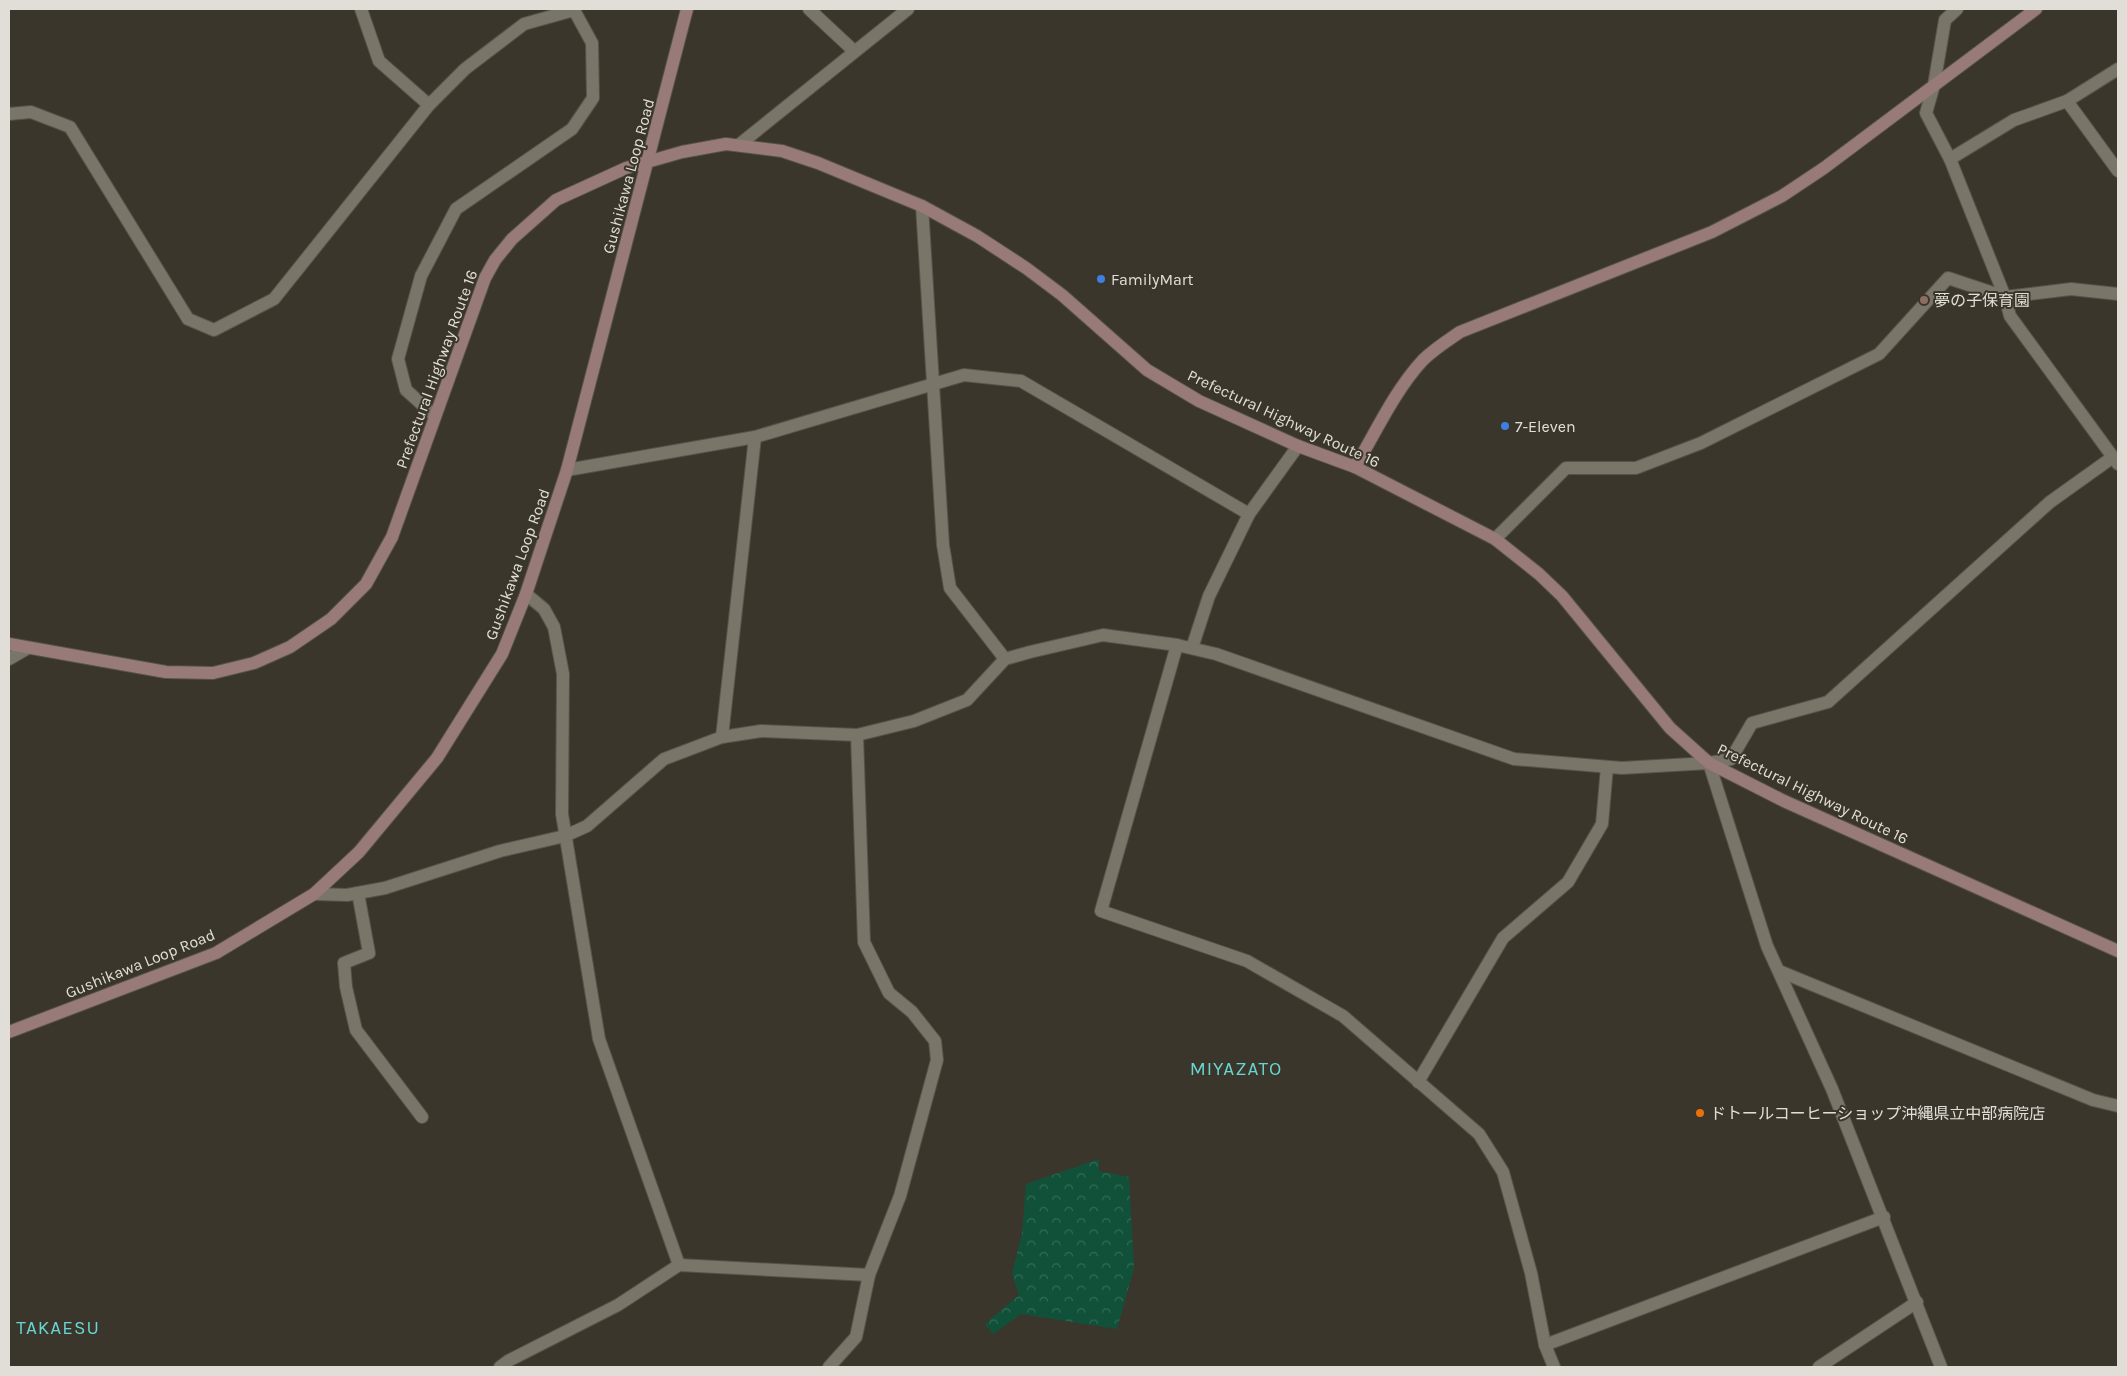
<svg xmlns="http://www.w3.org/2000/svg" width="2127" height="1376" font-family="Karla,'Noto Sans JP',sans-serif">
<defs>
<pattern id="forest-crowns" width="20" height="18" patternUnits="userSpaceOnUse" patternTransform="scale(1.25)"><rect width="20" height="18" fill="#11513a"/><path d="M2 6a3 3 0 1 1 6 0M12 15a3 3 0 1 1 6 0" fill="none" stroke="#336a56"/></pattern>
</defs>
<rect width="100%" height="100%" fill="#3a362b"/>
<path fill="url(#forest-crowns)" d="M1099,1159V1171L1129,1177L1134,1268L1117,1329L1021,1314L993,1334L985,1324L1019,1295L1012,1274L1022,1233L1026,1184Z"/>
<g fill="none" stroke-linecap="round" stroke-linejoin="round">
<defs>
<g id="street">
<path d="M361,9L379,61L429,105"/>
<path d="M809,9L854,51"/>
<path d="M1957,9L1945,20L1934,85L1926,113L1950,159L2005,297L2010,316L2118,464"/>
<path d="M2067,101L2118,171"/>
<path d="M9,114L31,112L70,127L188,319L214,330L274,299L429,105L465,69L524,24L574,10L592,43L593,98L572,129L456,209L421,276L398,359L406,390L435,416"/>
<path d="M740,144L908,9"/>
<path d="M1950,159L2014,120L2067,101L2118,69"/>
<path d="M922,206L943,545L950,588L1005,659"/>
<path d="M567,470L755,437L964,375L1021,381L1249,514"/>
<path d="M1495,539L1566,468H1636L1701,443L1879,354L1948,278L2005,297L2071,289L2118,294"/>
<path d="M526,594L544,609L554,627L563,674L562,814L599,1039L679,1265"/>
<path d="M1177,645L1101,911L1247,961L1343,1016L1479,1134L1503,1172L1531,1273L1545,1345L1554,1367"/>
<path d="M1192,648L1209,596L1249,514L1298,446"/>
<path d="M9,659L28,648"/>
<path d="M722,737L755,437"/>
<path d="M1709,763L1767,946L1832,1089L1941,1367"/>
<path d="M358,893L369,953L344,963L346,987L356,1030L422,1117"/>
<path d="M314,894L347,895L385,888L500,851L565,836L587,826L664,759L722,737L761,731L857,735L914,721L967,700L1005,659L1030,652L1103,635L1177,645L1216,654L1514,759L1622,768L1709,763L1731,759L1752,723L1828,702L2050,502L2113,457"/>
<path d="M1779,971L2093,1100L2118,1106"/>
<path d="M1418,1082L1503,938L1568,882L1602,824L1607,767"/>
<path d="M1545,1345L1884,1217"/>
<path d="M500,1367L508,1361L618,1305L679,1265L869,1275"/>
<path d="M829,1367L856,1337L869,1275L900,1196L937,1060L935,1041L912,1012L889,993L864,942L857,735"/>
<path d="M1819,1367L1917,1302"/>
</g>
<g id="secondary">
<path d="M1355,467C1376,432 1395,390 1423,360C1434,349 1447,341 1460,332L1712,232L1782,196L1824,168L2036,9"/>
<path d="M9,644L166,672L213,673L254,663L290,647L331,619L366,584L392,537L485,278L495,260L512,239L556,200L626,168L682,152L726,144L782,151L818,163L922,206L977,236L1026,268L1062,295L1147,370L1199,401L1298,446L1355,467L1495,539L1539,574L1562,596L1670,728L1709,763L1784,801L2118,951"/>
<path d="M9,1032L216,953L314,894L359,852L437,758L502,654L526,594L567,470L687,9"/>
</g>
</defs>
<use href="#street" stroke="#57534a" stroke-width="14"/>
<use href="#secondary" stroke="#57534a" stroke-width="14"/>
<use href="#street" stroke="#797568" stroke-width="12"/>
<use href="#secondary" stroke="#987b78" stroke-width="12"/>
</g>
<g fill="#3f7fe0" stroke="#3a362b" stroke-width="2">
<circle cx="1101" cy="279" r="5"/>
<circle cx="1505" cy="426" r="5"/>
</g>
<circle fill="#8d6e63" stroke="#3a362b" stroke-width="2" cx="1924" cy="300" r="5"/>
<circle fill="#e8710a" stroke="#3a362b" stroke-width="2" cx="1700" cy="1113" r="5"/>
<g text-anchor="middle" stroke-width="4" stroke-linejoin="round" paint-order="stroke">
<g font-size="16" fill="#e1ded7" stroke="#3a362b">
<text transform="translate(628 176) rotate(-75)" y="6">Gushikawa Loop Road</text>
<text transform="translate(436 369) rotate(-70)" y="6">Prefectural Highway Route 16</text>
<text transform="translate(1284 418) rotate(25)" y="6">Prefectural Highway Route 16</text>
<text transform="translate(517 564) rotate(-70)" y="6">Gushikawa Loop Road</text>
<text transform="translate(1813 793) rotate(26)" y="6">Prefectural Highway Route 16</text>
<text transform="translate(140 963) rotate(-22)" y="6">Gushikawa Loop Road</text>
</g>
<g font-size="16" fill="#e1ded7" stroke="#3a362b" text-anchor="start">
<text x="1111" y="285">FamilyMart</text>
<text x="1934" y="306">夢の子保育園</text>
<text x="1515" y="432">7-Eleven</text>
<text x="1710" y="1119">ドトールコーヒーショップ沖縄県立中部病院店</text>
</g>
<g font-size="19" letter-spacing="1" fill="#69d5d1" stroke="#3a362b">
<text x="1236" y="1075">MIYAZATO</text>
<text x="58" y="1334">TAKAESU</text>
</g>
</g>
<rect width="2127" height="1376" fill="none" stroke="#e1ded7" stroke-width="20"/>
</svg>
